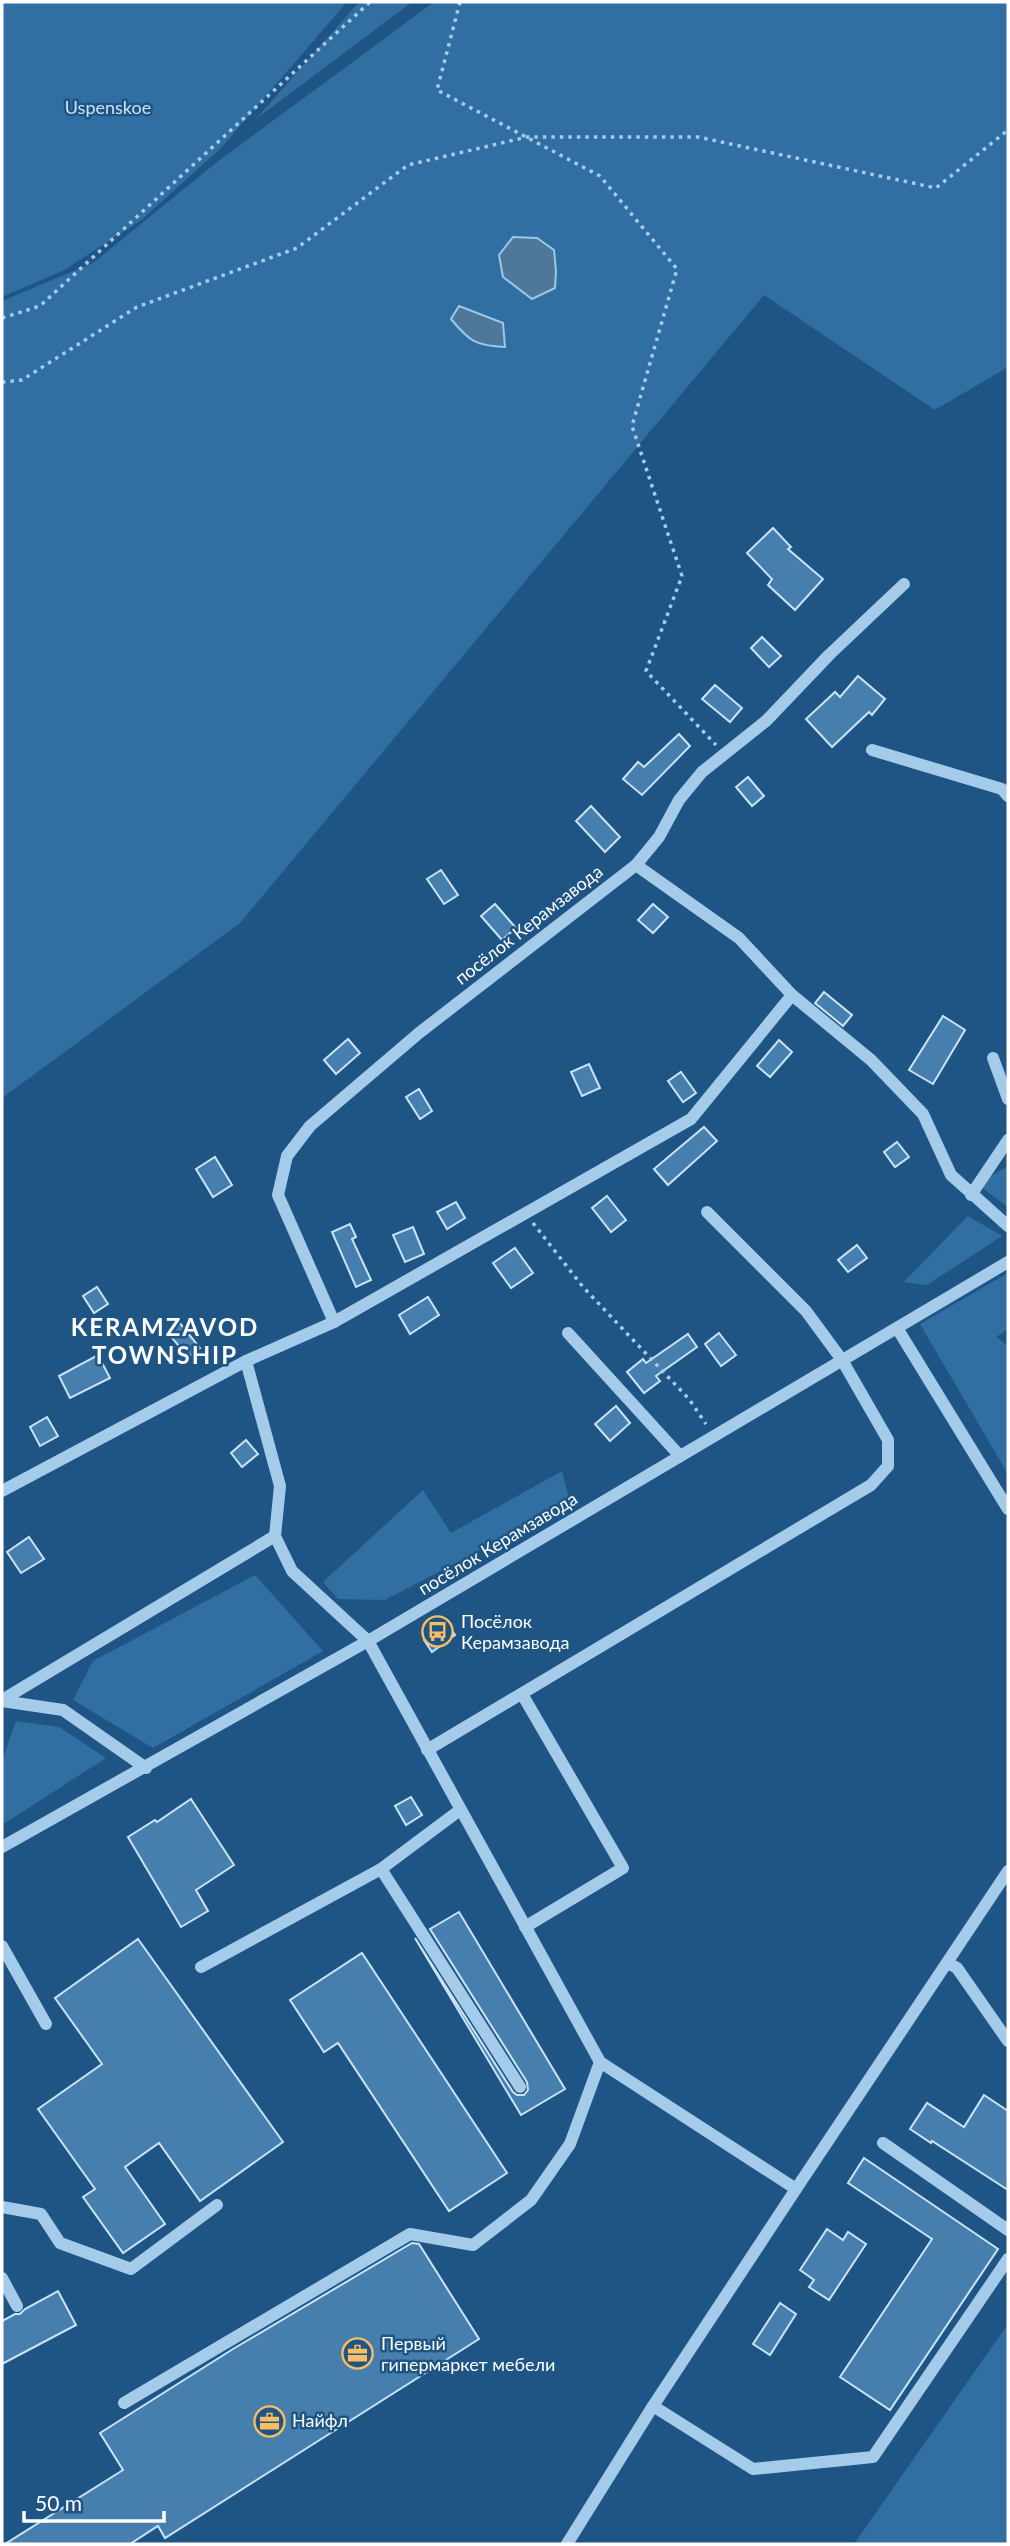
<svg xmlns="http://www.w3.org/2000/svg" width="1010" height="2546" font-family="Lato,sans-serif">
<rect width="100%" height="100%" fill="#1e5584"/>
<g fill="#316fa2">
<path d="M2,2H347L220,149L140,221L64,270L2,297Z"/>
<path d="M359,2H412L256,119Z"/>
<path d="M434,2H1008V367L935,410L764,295L240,923L2,1098V301L93,263L217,162Z"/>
<path d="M1008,1166V1207L977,1184Z"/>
<path d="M968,1216L1002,1236L927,1285L904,1282Z"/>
<path d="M1008,1273V1329L996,1337L1008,1346V1474L920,1324Z"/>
<path d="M562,1471L570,1503L385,1600L338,1599L323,1582L423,1490L451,1533Z"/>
<path d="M255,1575L323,1651L153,1748L73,1700L93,1661Z"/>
<path d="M16,1721L59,1727L106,1758L5,1823L2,1821V1761Z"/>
<path d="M1008,2324V2544H854Z"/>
</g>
<g fill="#4f7799" stroke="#99c8eb" stroke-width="2">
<path d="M513,237L537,238L554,250L556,271L555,288L532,299L503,277L499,255Z"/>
<path d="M459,306L503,323L505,347C476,346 469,341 451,319Z"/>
</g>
<g fill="#467fad" stroke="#cae3f7" stroke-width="2">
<path d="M773,528L791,547L788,549L823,579L795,610L768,585L772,579L747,553Z"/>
<path d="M762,637L781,656L769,667L751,648Z"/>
<path d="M858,676L885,699L872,715L869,712L832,747L806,719L835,692L840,697Z"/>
<path d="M715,685L742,708L730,722L702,699Z"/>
<path d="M679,734L690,746L642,795L623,779L638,762L644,767Z"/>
<path d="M748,777L764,796L752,806L736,787Z"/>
<path d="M591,806L620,837L605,852L576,821Z"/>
<path d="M441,870L458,895L444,904L427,879Z"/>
<path d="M495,904L516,928L502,940L481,916Z"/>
<path d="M653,904L668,917L653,933L638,920Z"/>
<path d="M824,992L852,1015L843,1026L815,1003Z"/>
<path d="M943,1016L965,1030L933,1084L909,1070Z"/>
<path d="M348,1039L360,1053L336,1074L324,1060Z"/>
<path d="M779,1040L792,1052L770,1077L757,1066Z"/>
<path d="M589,1064L600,1088L582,1096L571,1072Z"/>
<path d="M681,1072L696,1093L683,1102L668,1081Z"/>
<path d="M419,1089L432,1111L420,1119L406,1097Z"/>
<path d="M704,1127L717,1141L668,1185L654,1169Z"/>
<path d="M897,1142L909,1157L895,1167L884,1152Z"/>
<path d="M215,1157L232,1185L213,1197L196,1169Z"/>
<path d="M607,1196L626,1220L611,1232L592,1208Z"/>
<path d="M456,1202L465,1218L447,1229L437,1212Z"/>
<path d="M350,1224L356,1237L352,1239L371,1280L356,1287L332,1232Z"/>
<path d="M413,1227L424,1254L405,1262L393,1235Z"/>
<path d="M857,1245L867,1258L848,1272L838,1260Z"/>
<path d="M515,1248L533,1273L511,1288L493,1263Z"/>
<path d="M97,1287L108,1304L94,1313L83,1296Z"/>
<path d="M428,1297L439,1315L410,1334L399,1315Z"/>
<path d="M179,1322L200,1348L188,1357L167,1332Z"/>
<path d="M719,1333L736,1355L721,1366L705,1344Z"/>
<path d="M688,1334L697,1347L656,1376L660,1381L644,1393L627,1372L643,1359L646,1363Z"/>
<path d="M98,1355L110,1378L70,1398L59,1376Z"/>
<path d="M616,1406L630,1423L610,1441L595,1424Z"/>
<path d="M47,1417L58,1436L40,1446L30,1427Z"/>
<path d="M246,1440L258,1454L242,1467L231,1453Z"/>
<path d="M29,1537L44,1559L21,1573L7,1552Z"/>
<path d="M447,1623L455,1635L432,1652L424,1640Z"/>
<path d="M411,1797L422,1815L406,1825L395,1806Z"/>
<path d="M191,1799L234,1865L196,1890L208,1911L181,1927L128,1837L155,1820L157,1822Z"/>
<path d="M459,1912L565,2089L521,2115L415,1938L513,2092L517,2095H524L528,2090L527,2082L430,1929Z"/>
<path d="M138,1939L283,2142L200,2201L159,2143L125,2167L165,2224L123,2253L83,2197L95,2189L38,2109L102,2064L55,1998Z"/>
<path d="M362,1953L507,2173L449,2211L338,2043L324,2052L290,2000Z"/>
<path d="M984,2095L1008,2111V2190L932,2141L931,2143L910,2129L927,2103L964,2127Z"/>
<path d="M864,2158L998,2249L890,2410L840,2377L932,2239L848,2183Z"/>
<path d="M827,2229L843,2240L848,2232L866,2244L829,2300L809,2287L814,2280L800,2270Z"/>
<path d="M412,2243L419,2244L479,2339L165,2538L158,2526L130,2544H5L123,2470L100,2433L233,2349Z"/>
<path d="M58,2291L76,2325L2,2364V2321L15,2314H20L25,2309Z"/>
<path d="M780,2303L796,2314L770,2355L753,2344Z"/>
</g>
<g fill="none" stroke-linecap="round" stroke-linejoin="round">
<g stroke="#a5cbea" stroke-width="3.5" stroke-dasharray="3.5 5" stroke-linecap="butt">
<path d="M460,2L437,90L600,176L677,269L632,426L682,576L646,671L716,745"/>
<path d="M2,318L40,306L370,2"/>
<path d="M2,382L22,380L137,307L297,248L408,165L527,137H698L936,188L1008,130"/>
<path d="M533,1223L583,1287L689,1399L706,1424"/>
</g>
<g stroke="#a5cbea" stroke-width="12">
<path d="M872,750L1002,789L1008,796"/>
<path d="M636,865L739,938L792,995L871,1060L923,1114L951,1175L1008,1226"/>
<path d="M993,1058L1008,1099"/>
<path d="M971,1195L1008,1140"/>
<path d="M334,1322L278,1195L287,1156L310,1126L419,1033L636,865L659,837L679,800L702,772L766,721L829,655L904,584"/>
<path d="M897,1328L1008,1509"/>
<path d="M568,1333L680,1456"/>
<path d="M246,1361L280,1486L275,1536L292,1571L368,1641L600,2062L796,2189L653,2406L753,2469L873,2457L1008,2259"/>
<path d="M2,1491L246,1361L334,1322L691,1119L792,995"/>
<path d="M522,1694L623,1868L525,1927"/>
<path d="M2,1700L275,1536"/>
<path d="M2,1701L63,1710L146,1768"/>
<path d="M427,1750L871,1485L888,1466V1440L842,1360L806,1311L707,1212"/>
<path d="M2,1847L368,1641L1008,1262"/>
<path d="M381,1869L520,2087"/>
<path d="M2,1946L46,2024"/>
<path d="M948,1963L957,1968L1008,2041"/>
<path d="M201,1967L381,1869L460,1810"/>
<path d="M883,2143L1008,2230"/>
<path d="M796,2189L1008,1871"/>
<path d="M2,2207L41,2214L60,2243L131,2269L217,2205"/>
<path d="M2,2278L17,2306"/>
<path d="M124,2403L410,2234L473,2245L531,2200L570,2144L600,2062"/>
<path d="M567,2544L653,2406"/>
</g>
</g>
<defs>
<symbol id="bus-ring" viewBox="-11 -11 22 22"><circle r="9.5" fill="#1e5584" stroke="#f9be64" stroke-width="1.5"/><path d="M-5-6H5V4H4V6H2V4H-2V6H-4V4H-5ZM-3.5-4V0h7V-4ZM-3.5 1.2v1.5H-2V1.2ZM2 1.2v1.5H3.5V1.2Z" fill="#f9be64"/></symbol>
<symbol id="office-ring" viewBox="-11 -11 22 22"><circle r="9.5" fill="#1e5584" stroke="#f9be64" stroke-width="1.5"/><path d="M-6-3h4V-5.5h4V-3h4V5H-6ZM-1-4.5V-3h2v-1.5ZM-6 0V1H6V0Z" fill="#f9be64"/></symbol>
</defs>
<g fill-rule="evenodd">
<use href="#bus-ring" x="420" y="1614" width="35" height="35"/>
<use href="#office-ring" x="340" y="2336" width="35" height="35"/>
<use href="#office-ring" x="252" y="2404" width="35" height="35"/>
</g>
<g text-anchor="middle" stroke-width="5" stroke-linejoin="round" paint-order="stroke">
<g font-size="18" fill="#cae3f7" stroke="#1e5584">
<text x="108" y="114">Uspenskoe</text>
</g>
<g font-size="18" fill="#fff" stroke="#1e5584">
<text transform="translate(529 925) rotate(-38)" y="6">посёлок Керамзавода</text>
<text transform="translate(498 1544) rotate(-31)" y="6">посёлок Керамзавода</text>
</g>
<g font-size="18" fill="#fff" stroke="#1e5584" text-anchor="start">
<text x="461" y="1628">Посёлок<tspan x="461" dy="21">Керамзавода</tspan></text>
<text x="381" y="2350">Первый<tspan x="381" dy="21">гипермаркет мебели</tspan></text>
<text x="292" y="2427">Найфл</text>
</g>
<g font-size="24" font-weight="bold" letter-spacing="2" fill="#fff" stroke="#1e5584">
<text x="165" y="1336">KERAMZAVOD<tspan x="165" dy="28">TOWNSHIP</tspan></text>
</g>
</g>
<rect width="1010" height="2546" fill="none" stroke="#ffffff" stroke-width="7"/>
<path d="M24 2511v10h140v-10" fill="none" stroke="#ffffff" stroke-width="3.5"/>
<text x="35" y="2511" font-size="21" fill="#ffffff" stroke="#1e5584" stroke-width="5" paint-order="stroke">50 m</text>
</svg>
